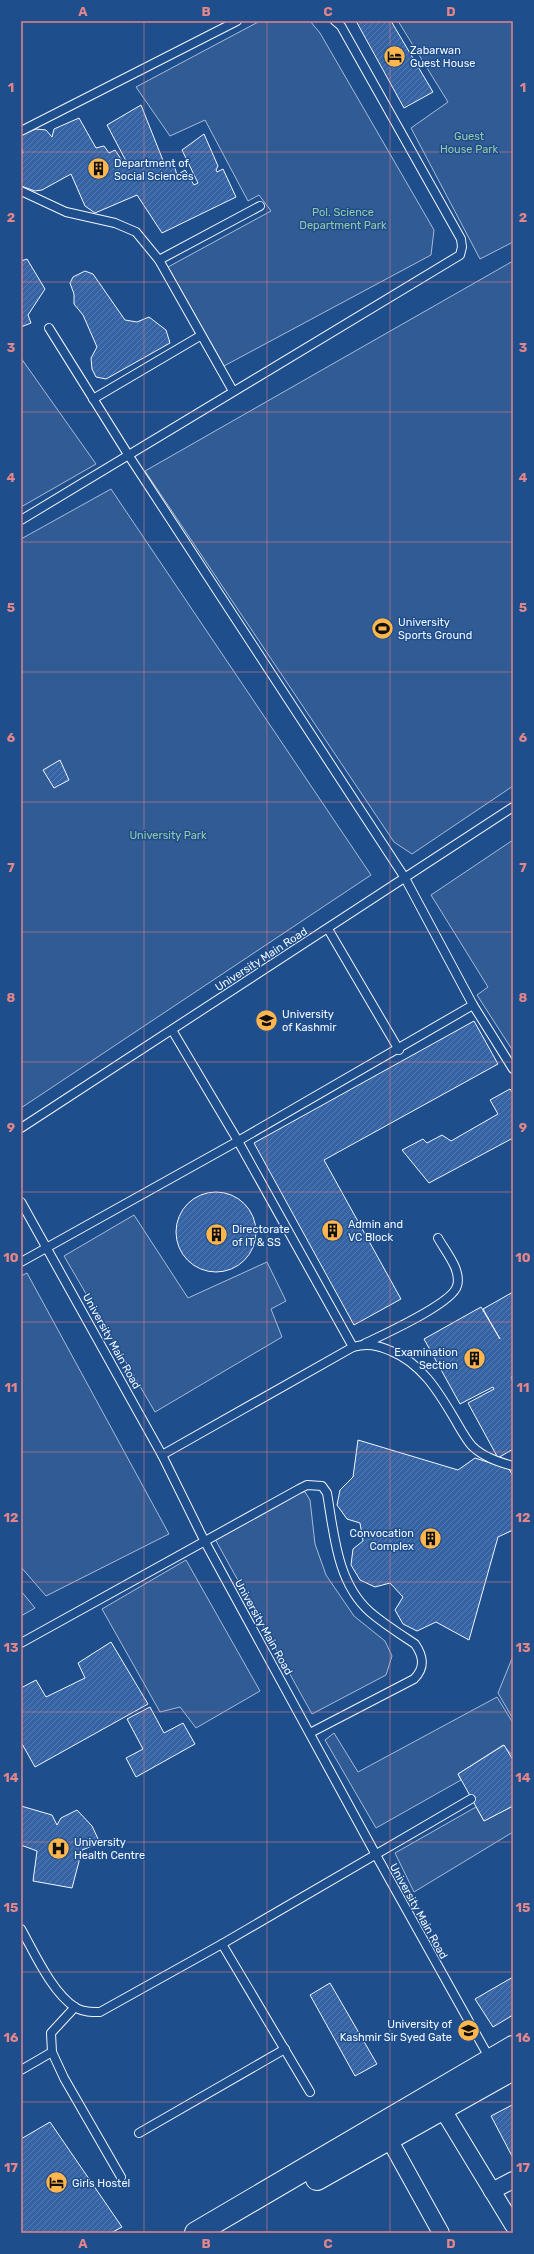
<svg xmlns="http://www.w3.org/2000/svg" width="534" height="2254" font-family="Rubik,sans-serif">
<defs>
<pattern id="building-hatch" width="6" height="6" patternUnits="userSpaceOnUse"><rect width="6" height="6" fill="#3563a3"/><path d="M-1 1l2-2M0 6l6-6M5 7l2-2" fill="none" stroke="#537ab1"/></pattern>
</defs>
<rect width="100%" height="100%" fill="#1f4e8c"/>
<g fill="#305b95" stroke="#a8bbd7">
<path d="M260,21H310L320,33L434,230L431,255L224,366L168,267L271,211L259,195L248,201L205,120L170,136L136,87Z"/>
<path d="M398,21H513V242L480,259L411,128L448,102Z"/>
<path d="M513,261V786L412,854L394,842L145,471Z"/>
<path d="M21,358L96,464L21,507Z"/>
<path d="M111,489L371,875L21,1108V539Z"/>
<path d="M513,840V1051L477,995L488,987L431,895Z"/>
<path d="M134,1215L188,1298L267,1262L286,1301L271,1309L282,1337L155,1412L64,1256Z"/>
<path d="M27,1273L169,1534L46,1596L21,1567V1276Z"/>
<path d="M300,1491L305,1492L310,1500L315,1544L326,1575L354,1616L385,1641L392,1656L386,1675L312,1714L215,1539Z"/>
<path d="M186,1560L260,1691L196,1728L180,1707L160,1712L102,1609Z"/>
<path d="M21,1591L35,1608L21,1616Z"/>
<path d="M513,1656V1719L498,1693Z"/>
<path d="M497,1697L513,1723V1756L503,1745L458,1774L461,1780L376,1828L325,1740L334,1733L358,1772Z"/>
<path d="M513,1806V1832L414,1892L395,1853L476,1807L484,1821Z"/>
</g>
<g fill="url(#building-hatch)" stroke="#f2f6ff">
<path d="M356,21H391L433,92L404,108Z"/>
<path d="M141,105L166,168L174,165L177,175L185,170L194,185L198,183L182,150L204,134L218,166L216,170L217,172L223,169L236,197L162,233L137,195L95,213L85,206L71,174L42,190L35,191L21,186V154L23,153L21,147V135L36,129L46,130L52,137L54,129L79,118L96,148L104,146L109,153L115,150L123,162L126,161L107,125Z"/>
<path d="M27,259L45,289L28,315L31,323L21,327V261Z"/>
<path d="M85,271L93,274L125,320L137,322L149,317L166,330L170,343L106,379L96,377L92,369L91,358L97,347L83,315L74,304V294L70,283L73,277Z"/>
<path d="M60,760L69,780L54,788L43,770Z"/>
<path d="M474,1021L498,1064L324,1160L401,1299L354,1325L254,1143Z"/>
<path d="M510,1089L513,1093V1138L429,1183L402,1150L423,1139L427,1143L442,1135L451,1141L498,1114L490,1100Z"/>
<circle cx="216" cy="1232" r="40"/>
<path d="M513,1292V1376L511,1377L513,1381V1449L498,1458L468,1403L494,1389L493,1387L460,1404L424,1339L481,1307L500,1339L483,1309Z"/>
<path d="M358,1440L458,1470L475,1458L509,1469L513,1476V1530L498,1537L469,1640L436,1622L417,1631L403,1624L395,1610L403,1597L390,1583L375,1587L360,1580L351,1565L353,1549L363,1541L360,1523L347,1519L337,1505L340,1490L353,1477Z"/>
<path d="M111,1642L148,1704L35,1767L21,1742V1688L36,1680L46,1697L85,1678L78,1663Z"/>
<path d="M150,1707L164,1733L183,1723L195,1744L136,1777L126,1758L143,1749L127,1719Z"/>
<path d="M504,1745L513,1760V1806L484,1821L458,1774Z"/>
<path d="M21,1806L52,1815L57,1825L61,1818L77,1810L92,1826L100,1843L82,1850L72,1888L33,1881L37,1851L21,1845Z"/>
<path d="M513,1977V2015L493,2027L475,1999Z"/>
<path d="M330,1983L377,2064L355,2076L310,1995Z"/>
<path d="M512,2105L513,2106V2158L491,2116Z"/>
<path d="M50,2122L122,2227L111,2233H21V2139Z"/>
</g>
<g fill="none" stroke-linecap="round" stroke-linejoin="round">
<defs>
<g id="service">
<path d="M21,131L237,21"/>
<path d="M21,191L66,212L115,223L136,232L159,260L233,391"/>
<path d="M159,260L260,206"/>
<path d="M49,328L129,456L405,878L473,1005L513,1069"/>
<path d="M93,399L200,336"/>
<path d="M21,520L460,255L462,247L461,239L341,26L335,21"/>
<path d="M328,929L399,1050"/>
<path d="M172,1030L238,1141L353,1347"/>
<path d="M21,1128L513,807"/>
<path d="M21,1202L162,1455L204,1540L376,1855L490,2059"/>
<path d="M21,1262L238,1141L473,1005"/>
<path d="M364,1344C382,1335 452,1304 457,1286C462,1270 445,1251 438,1238"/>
<path d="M162,1455L353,1347C367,1343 377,1345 391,1351C421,1363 438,1391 454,1418C460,1428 465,1438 472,1446C483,1457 499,1462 513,1466"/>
<path d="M21,1643L299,1489L307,1485L322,1486L327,1493C334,1534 337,1583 370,1612C384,1624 400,1634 415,1644C424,1657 425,1668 414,1679L310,1733"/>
<path d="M21,1929C34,1952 52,1993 76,2008C84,2012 91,2012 100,2012L222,1944L471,1799"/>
<path d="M222,1944L310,2092"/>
<path d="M75,2007L51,2033L52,2052L64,2078L121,2177"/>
<path d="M21,2070L52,2052"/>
<path d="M139,2133L285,2049"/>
</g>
<g id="minor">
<path d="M443,2110L513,2225"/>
<path d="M389,2139L441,2233"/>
<path d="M492,2191L513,2180"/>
</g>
<g id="secondary">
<path d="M317,2179L513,2069"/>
<path d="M196,2233L513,2047"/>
</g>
</defs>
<use href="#service" stroke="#f2f6ff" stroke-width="10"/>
<use href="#minor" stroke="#f2f6ff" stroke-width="18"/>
<use href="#secondary" stroke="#f2f6ff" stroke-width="24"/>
<use href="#service" stroke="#1f4e8c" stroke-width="8"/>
<use href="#minor" stroke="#1f4e8c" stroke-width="16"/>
<use href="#secondary" stroke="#1f4e8c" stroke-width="22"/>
</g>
<path fill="none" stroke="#e38589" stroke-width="1" stroke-opacity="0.55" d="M144,21V2233M267,21V2233M390,21V2233M21,152H513M21,282H513M21,412H513M21,542H513M21,672H513M21,802H513M21,932H513M21,1062H513M21,1192H513M21,1322H513M21,1452H513M21,1582H513M21,1712H513M21,1842H513M21,1972H513M21,2102H513"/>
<defs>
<symbol id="hotel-disc" viewBox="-11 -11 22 22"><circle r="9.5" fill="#ffb74d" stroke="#1f4e8c"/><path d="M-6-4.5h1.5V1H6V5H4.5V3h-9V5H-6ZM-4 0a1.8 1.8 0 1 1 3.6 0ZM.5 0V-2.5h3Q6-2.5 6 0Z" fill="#111"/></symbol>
<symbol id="building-disc" viewBox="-11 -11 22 22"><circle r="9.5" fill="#ffb74d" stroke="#1f4e8c"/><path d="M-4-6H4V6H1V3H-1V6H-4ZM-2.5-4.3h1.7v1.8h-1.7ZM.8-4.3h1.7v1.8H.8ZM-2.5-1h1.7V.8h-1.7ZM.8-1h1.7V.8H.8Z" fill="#111"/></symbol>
<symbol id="stadium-disc" viewBox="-11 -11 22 22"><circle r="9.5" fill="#ffb74d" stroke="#1f4e8c"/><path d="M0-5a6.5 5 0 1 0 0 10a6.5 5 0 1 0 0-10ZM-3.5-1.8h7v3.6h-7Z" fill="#111"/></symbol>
<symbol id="university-disc" viewBox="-11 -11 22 22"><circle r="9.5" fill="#ffb74d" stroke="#1f4e8c"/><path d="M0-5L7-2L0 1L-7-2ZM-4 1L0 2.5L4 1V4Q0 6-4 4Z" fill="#111"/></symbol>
<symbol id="hospital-disc" viewBox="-11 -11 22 22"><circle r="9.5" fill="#ffb74d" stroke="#1f4e8c"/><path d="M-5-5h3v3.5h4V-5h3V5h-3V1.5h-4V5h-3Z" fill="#111"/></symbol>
</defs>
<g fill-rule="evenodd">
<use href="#hotel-disc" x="382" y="44" width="25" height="25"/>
<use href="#building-disc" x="86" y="156" width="25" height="25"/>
<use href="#stadium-disc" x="370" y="616" width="25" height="25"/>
<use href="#university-disc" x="254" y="1008" width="25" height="25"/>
<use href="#building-disc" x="320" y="1218" width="25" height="25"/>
<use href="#building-disc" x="204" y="1222" width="25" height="25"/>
<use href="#building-disc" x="462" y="1346" width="25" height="25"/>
<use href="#building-disc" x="418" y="1526" width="25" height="25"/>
<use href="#hospital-disc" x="46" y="1836" width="25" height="25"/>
<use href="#university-disc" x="456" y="2018" width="25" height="25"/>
<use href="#hotel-disc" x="44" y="2170" width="25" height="25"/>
</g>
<g text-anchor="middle" stroke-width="3" stroke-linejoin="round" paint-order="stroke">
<g font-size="11" fill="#f2f6ff" stroke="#1f4e8c" text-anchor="start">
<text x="410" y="54">Zabarwan<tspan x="410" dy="13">Guest House</tspan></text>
<text x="114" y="167">Department of<tspan x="114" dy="13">Social Sciences</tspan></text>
<text x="398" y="626">University<tspan x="398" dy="13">Sports Ground</tspan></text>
<text x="282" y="1018">University<tspan x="282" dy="13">of Kashmir</tspan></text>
<text x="348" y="1228">Admin and<tspan x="348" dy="13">VC Block</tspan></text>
<text x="232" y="1233">Directorate<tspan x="232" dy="13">of IT &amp; SS</tspan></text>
<text x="458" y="1356" text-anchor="end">Examination<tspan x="458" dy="13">Section</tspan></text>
<text x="414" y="1537" text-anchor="end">Convocation<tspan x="414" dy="13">Complex</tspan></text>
<text x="74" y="1846">University<tspan x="74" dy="13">Health Centre</tspan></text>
<text x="452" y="2028" text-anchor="end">University of<tspan x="452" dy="13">Kashmir Sir Syed Gate</tspan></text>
<text x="72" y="2187">Girls Hostel</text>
</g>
<g font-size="11" fill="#97c8a6" stroke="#1f4e8c">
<text x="469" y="140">Guest<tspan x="469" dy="13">House Park</tspan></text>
<text x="343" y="216">Pol. Science<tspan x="343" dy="13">Department Park</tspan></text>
<text x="168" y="839">University Park</text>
</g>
<g font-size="11" fill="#f2f6ff" stroke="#1f4e8c">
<text transform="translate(261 959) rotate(-33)" y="4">University Main Road</text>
<text transform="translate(112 1341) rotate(61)" y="4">University Main Road</text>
<text transform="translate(264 1627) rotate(61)" y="4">University Main Road</text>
<text transform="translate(419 1911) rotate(61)" y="4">University Main Road</text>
</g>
</g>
<rect width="534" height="2254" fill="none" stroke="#1f4e8c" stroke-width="44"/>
<rect x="22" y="22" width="490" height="2210" fill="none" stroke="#e38589" stroke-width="1.5"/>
<g font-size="13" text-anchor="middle" font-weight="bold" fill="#e38589">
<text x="83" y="16">A</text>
<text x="206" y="16">B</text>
<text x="328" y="16">C</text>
<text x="451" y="16">D</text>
<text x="11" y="92">1</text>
<text x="523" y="92">1</text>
<text x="11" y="222">2</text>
<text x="523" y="222">2</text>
<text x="11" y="352">3</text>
<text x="523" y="352">3</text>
<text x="11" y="482">4</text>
<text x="523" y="482">4</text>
<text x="11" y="612">5</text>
<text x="523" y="612">5</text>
<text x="11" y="742">6</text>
<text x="523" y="742">6</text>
<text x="11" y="872">7</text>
<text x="523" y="872">7</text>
<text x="11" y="1002">8</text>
<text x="523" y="1002">8</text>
<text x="11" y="1132">9</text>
<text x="523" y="1132">9</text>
<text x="11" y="1262">10</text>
<text x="523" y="1262">10</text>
<text x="11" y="1392">11</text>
<text x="523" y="1392">11</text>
<text x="11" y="1522">12</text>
<text x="523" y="1522">12</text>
<text x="11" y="1652">13</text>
<text x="523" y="1652">13</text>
<text x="11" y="1782">14</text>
<text x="523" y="1782">14</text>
<text x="11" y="1912">15</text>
<text x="523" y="1912">15</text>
<text x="11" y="2042">16</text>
<text x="523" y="2042">16</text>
<text x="11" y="2172">17</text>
<text x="523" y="2172">17</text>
<text x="83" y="2248">A</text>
<text x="206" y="2248">B</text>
<text x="328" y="2248">C</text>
<text x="451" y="2248">D</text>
</g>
</svg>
